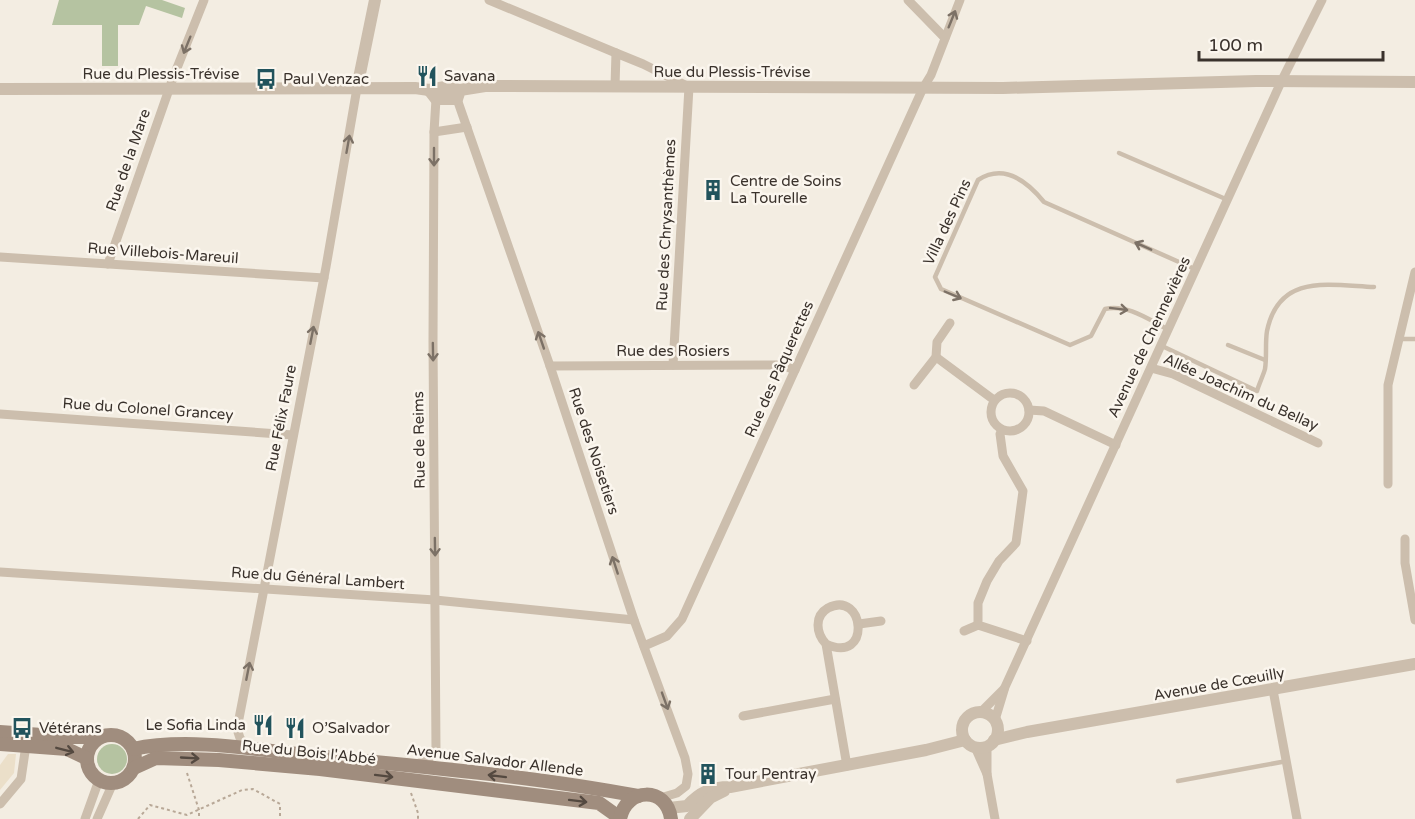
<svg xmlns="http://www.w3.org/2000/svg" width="1415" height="819" font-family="'Varela Round',sans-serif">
<rect width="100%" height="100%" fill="#f3ede2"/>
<g fill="#b5c3a1">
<path d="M59,0H162L185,8L182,18L146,6L139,25H118V66H102V25H52Z"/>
<circle cx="112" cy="759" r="15"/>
</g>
<path fill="#ebdfc9" d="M8,754H16L14,773L0,790V765Z"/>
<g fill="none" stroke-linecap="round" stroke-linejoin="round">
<g stroke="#b8a897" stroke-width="2" stroke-dasharray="3 3" stroke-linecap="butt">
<path d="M187,773L199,810V819"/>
<path d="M411,793L418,813V819"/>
<path d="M138,819L150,805L187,815L242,790L253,789L280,804V819"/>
</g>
<g stroke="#ccbead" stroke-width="4.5">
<path d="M1119,153L1228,200"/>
<path d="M1167,329C1148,319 1127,304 1105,309L1091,336L1070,345L941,289L935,277L978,180C1004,163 1027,181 1044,202L1197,270"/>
<path d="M1399,339H1415"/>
<path d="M1228,345L1265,360"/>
<path d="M1162,346L1257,391C1259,384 1263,376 1265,369C1267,356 1265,343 1267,331C1279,273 1329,285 1374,287"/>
<path d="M1178,781L1287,761"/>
</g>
<g stroke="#ccbead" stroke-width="9">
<path d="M489,0L616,53"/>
<path d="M908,0L945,38"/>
<path d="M615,86L616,53L643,64L689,87L673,365"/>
<path d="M457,99L550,366L634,620L685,758L688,774L686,786L677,793L660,798"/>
<path d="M434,132L467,127"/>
<path d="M0,257L324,278"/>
<path d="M108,264L173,78L204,0"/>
<path d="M936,357L994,400"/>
<path d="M550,366L782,365L795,370"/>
<path d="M1151,368L1173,374L1318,443"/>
<path d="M914,385L936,357L937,342L950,323"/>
<circle cx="1010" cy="412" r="19"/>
<path d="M1029,410L1044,411L1116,445"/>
<path d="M0,414L293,435"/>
<path d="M1002,430L1000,434L1003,456L1023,491L1016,543L999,561L987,581L978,603V625L1027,641"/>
<path d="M1388,484V385L1415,272"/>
<path d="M1405,539V563L1415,620"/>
<path d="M0,572L435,600L634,620"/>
<path d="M859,624L881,621"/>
<path d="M964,631L978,625"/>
<path d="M826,644C872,665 865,589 828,608C814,616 816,633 826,644L847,766"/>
<path d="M644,646L667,636L682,619L923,88L931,75L960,0"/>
<path d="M1273,690L1297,819"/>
<path d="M981,712L1004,689"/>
<path d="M743,716L835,699"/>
<path d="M995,720L1005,687L1281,82L1322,0"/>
<path d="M975,747L987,774V746"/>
<path d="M249,749L240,738L237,729L326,267L357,88"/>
<path d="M417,764L428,760L436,749L433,342L434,132L436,99"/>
<path d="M987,774L995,819"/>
<path d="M0,804L21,779L26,745"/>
<path d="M85,819L99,780"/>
<path d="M97,819L113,783"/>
</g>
<g stroke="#ccbead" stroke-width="12">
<path d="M357,88L375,0"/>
<path d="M0,89L415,88L429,90"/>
<path d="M460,90L457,99H436L429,90L445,87L460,90L485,86L1003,88L1256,81L1415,82"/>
<circle cx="980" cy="730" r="18"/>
<path d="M994,740L1027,732L1415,664"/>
<path d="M669,808L687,806C700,792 711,787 730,787L926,750L965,740"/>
<path d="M690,819L710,798L724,791"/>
</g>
<g stroke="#a08d7e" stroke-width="14">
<path d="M0,732L70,737H99"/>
<circle cx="111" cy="759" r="24"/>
<path d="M0,744L67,749L86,758"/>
<path d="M133,749C188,737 259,750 315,756C423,767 532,776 638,796"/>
<path d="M134,768L156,758L219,760L320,769L599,803L620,818"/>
<path d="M620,819C626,787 667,786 671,819"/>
</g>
</g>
<defs><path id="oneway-shaft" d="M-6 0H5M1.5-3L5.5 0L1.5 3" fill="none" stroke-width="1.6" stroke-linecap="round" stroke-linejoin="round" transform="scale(1.5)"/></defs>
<g stroke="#7c7166">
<use href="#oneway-shaft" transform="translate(952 19) rotate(-68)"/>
<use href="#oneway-shaft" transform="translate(187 45) rotate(112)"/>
<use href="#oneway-shaft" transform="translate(348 144) rotate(-80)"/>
<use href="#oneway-shaft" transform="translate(434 157) rotate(90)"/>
<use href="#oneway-shaft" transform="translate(1143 246) rotate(-156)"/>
<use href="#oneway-shaft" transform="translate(953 295) rotate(23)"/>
<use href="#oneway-shaft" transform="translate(1119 309) rotate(7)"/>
<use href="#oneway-shaft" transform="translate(312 335) rotate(-79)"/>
<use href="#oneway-shaft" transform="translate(541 340) rotate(-109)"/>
<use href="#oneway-shaft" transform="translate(433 352) rotate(89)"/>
<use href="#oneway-shaft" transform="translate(435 547) rotate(89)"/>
<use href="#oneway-shaft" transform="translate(615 565) rotate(-108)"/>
<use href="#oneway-shaft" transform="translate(248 671) rotate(-79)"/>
<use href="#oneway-shaft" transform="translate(665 701) rotate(70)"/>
</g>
<g stroke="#544940">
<use href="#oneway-shaft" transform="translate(65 750) rotate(14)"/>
<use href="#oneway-shaft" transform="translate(190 758) rotate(3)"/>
<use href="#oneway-shaft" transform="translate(384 776) rotate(7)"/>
<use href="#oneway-shaft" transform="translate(497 776) rotate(-173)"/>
<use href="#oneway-shaft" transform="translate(578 801) rotate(7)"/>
</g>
<defs>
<symbol id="restaurant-bare" viewBox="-9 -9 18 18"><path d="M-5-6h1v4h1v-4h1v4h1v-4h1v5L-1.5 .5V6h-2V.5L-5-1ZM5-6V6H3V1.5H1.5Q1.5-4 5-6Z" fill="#21535c" stroke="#fbf6ee" stroke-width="2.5" paint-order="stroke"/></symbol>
<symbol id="bus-bare" viewBox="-9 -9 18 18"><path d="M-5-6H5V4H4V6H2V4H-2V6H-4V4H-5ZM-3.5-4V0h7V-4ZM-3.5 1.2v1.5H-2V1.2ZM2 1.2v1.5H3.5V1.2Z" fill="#21535c" stroke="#fbf6ee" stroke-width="2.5" paint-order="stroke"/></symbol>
<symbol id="building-bare" viewBox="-9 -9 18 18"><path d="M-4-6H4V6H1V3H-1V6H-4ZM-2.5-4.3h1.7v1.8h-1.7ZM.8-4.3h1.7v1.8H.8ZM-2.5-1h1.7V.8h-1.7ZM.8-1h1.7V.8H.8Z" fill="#21535c" stroke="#fbf6ee" stroke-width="2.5" paint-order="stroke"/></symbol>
</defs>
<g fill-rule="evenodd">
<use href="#restaurant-bare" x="412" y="61" width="30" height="30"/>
<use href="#bus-bare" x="251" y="64" width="30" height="30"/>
<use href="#building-bare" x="698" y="175" width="30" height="30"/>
<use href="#restaurant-bare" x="248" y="710" width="30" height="30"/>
<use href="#bus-bare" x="7" y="713" width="30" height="30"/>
<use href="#restaurant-bare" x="280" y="713" width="30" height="30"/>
<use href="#building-bare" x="693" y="759" width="30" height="30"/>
</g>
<g text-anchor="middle" stroke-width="5" stroke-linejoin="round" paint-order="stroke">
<g font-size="15" fill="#3a322c" stroke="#fbf6ee">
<text x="732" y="77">Rue du Plessis-Trévise</text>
<text x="161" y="79">Rue du Plessis-Trévise</text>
<text transform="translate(128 160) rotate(-71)" y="5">Rue de la Mare</text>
<text transform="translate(947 222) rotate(-65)" y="5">Villa des Pins</text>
<text transform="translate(666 225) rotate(-87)" y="5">Rue des Chrysanthèmes</text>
<text transform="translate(163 253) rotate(4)" y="5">Rue Villebois-Mareuil</text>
<text transform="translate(1149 337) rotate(-65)" y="5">Avenue de Chennevières</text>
<text x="673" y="356">Rue des Rosiers</text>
<text transform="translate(779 369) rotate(-66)" y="5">Rue des Pâquerettes</text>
<text transform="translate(1241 392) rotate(24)" y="5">Allée Joachim du Bellay</text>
<text transform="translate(148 409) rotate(4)" y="5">Rue du Colonel Grancey</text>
<text transform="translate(281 418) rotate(-79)" y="5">Rue Félix Faure</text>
<text transform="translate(419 440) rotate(-91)" y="5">Rue de Reims</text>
<text transform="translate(594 451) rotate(72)" y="5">Rue des Noisetiers</text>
<text transform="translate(318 578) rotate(4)" y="5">Rue du Général Lambert</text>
<text transform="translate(1219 684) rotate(-10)" y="5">Avenue de Cœuilly</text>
<text transform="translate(309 752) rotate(6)" y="5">Rue du Bois l'Abbé</text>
<text transform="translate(495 760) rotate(7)" y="5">Avenue Salvador Allende</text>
</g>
<g font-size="15" fill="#3a322c" stroke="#fbf6ee" text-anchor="start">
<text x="444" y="81">Savana</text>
<text x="283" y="84">Paul Venzac</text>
<text x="730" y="186">Centre de Soins<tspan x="730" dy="17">La Tourelle</tspan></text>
<text x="246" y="730" text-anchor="end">Le Sofia Linda</text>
<text x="39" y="733">Vétérans</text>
<text x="312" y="733">O’Salvador</text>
<text x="725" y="779">Tour Pentray</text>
</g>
</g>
<path d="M1199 51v9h184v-9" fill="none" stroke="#3a322c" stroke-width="3"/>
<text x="1208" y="51" font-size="18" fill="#3a322c" stroke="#fbf6ee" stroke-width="4.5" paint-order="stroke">100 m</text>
</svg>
